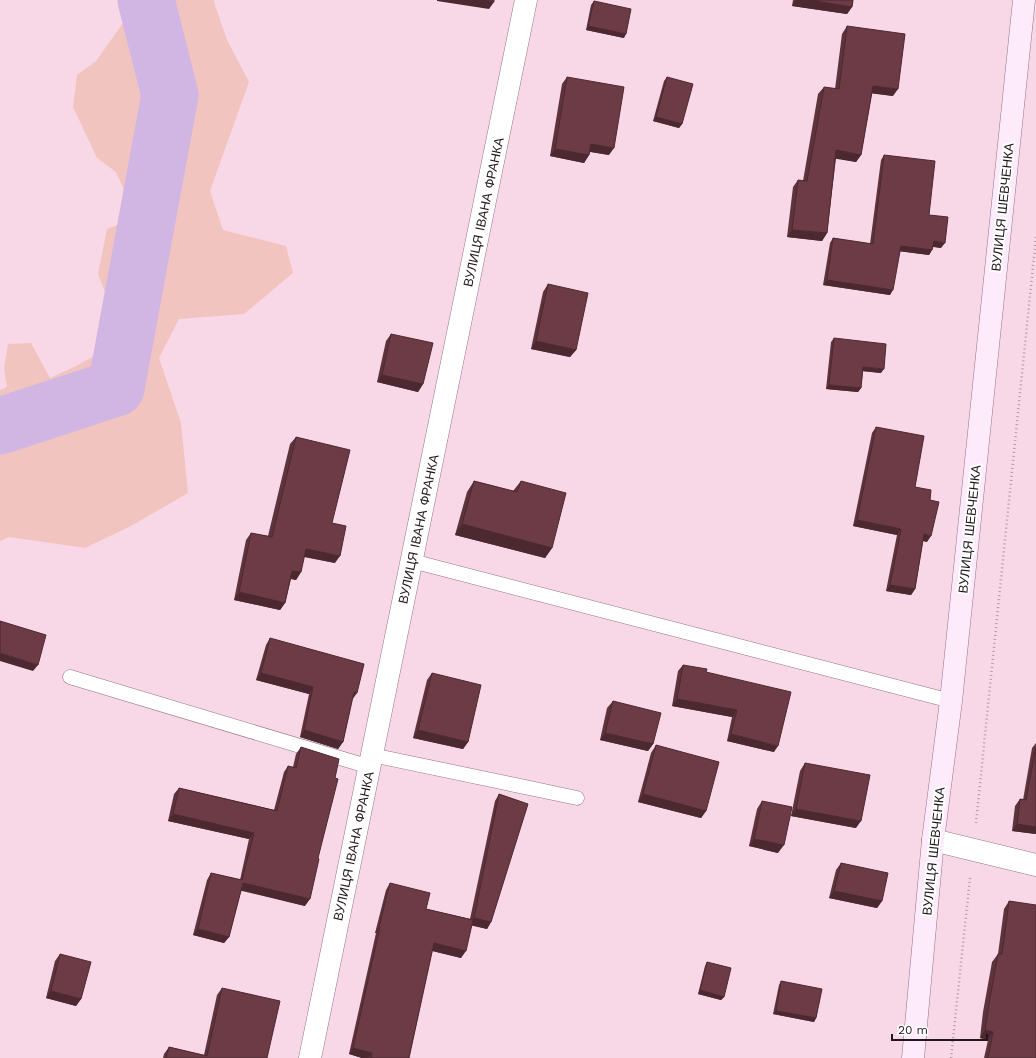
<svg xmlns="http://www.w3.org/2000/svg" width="1036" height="1058" font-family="'Work Sans',sans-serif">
<rect width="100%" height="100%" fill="#f8d8e7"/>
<path fill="#f2c4c0" d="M118,0H214V2L227,40L249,82L210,191L223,230L286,246L293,273L244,314L179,319L159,358L181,423L188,493L131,526L85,548L9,537L0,541V390L7,387L4,368L8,344L31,343L50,378L76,366L110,347L115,319L98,274L107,229L137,218L116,172L97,158L73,107L77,75L96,61L123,23Z"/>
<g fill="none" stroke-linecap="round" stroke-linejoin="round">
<path stroke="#d1b6e4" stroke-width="57" d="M0,426L116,388L170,95L146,0"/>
<defs>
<g id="lane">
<path d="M412,561L951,701"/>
<path d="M70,677L370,767"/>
<path d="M372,755L577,798"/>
</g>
<g id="street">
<path d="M933,840L1036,865"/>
<path d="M310,1058L526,0"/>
</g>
<path id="secondary" d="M913,1058L933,840L951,701L1024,0"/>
</defs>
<use href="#lane" stroke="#927583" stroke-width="15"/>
<use href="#street" stroke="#927583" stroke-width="23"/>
<use href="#secondary" stroke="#927583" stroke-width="23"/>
<g stroke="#b399a5" stroke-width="2.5" stroke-dasharray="1 3" stroke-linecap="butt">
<path d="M976,823L1036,237"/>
<path d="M951,1058L970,878"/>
</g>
<use href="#lane" stroke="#fff" stroke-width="14"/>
<use href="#street" stroke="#fff" stroke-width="22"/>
<use href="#secondary" stroke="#fdeafb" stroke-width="22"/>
</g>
<g fill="#5d333c">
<path d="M793,0H853L852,7L847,14L792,6Z"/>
<path d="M594,1L624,38L586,30L591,5Z"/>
<path d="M847,26L893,96L872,93L861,155L856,162L836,158L827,233L822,241L787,237L793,187L798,180L803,181L818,94L824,87L835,89L842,34Z"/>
<path d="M567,77L609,155L590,152L589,155L584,163L550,156L562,84Z"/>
<path d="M667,77L682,124L679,128L653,121L664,81Z"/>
<path d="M884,155L929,215L941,248L933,247L932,250L929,255L900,251L890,295L823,285L830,243L833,238L870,244L881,160Z"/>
<path d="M548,284L576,350L570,357L531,349L543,292Z"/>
<path d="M391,334L423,384L418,392L377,382L386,341Z"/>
<path d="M834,338L881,373L863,371L861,388L858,392L826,389L831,342Z"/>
<path d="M876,427L915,487L930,500L927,542L923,541L915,589L911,595L886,591L897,535L853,526L872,433Z"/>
<path d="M296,437L332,523L335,563L304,557L301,572L296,580L291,579L285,603L280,610L234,600L246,540L251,533L268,536L290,444Z"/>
<path d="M474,481L513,491L521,481L552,548L545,558L455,535L467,492Z"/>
<path d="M270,638L352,700L343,742L338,749L300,737L309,694L256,680L266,645Z"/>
<path d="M683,665L706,672L774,752L727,741L732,717L672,706L678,671Z"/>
<path d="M432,673L468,742L463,749L413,738L427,680Z"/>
<path d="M613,701L653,744L648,751L600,740L607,708Z"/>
<path d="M1036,743V834L1012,831L1015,806L1020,799L1023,800L1032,748Z"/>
<path d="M656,745L706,811L701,818L638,802L651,753Z"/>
<path d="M301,747L305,906L241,890L229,937L224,943L193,935L207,880L211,873L240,880L249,839L168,821L174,794L179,788L274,810L284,772L288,766L293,767L296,754Z"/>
<path d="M805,763L856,828L791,816L800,771Z"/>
<path d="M499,794L491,922L487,929L472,925L461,958L432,951L409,1058H362L349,1054L376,933H375L386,890L390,883L426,909L470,919L495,801Z"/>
<path d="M762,801L778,853L749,846L757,809Z"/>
<path d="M841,863L882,901L877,908L829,898L836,870Z"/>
<path d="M1009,901L1036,1058H984L988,1040L980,1038L983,1012L992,962L998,954L1004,909Z"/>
<path d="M60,954L81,999L76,1006L46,998L55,961Z"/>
<path d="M707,962L724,997L721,1000L698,994L705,966Z"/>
<path d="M781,981L816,1018L814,1022L773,1014L779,985Z"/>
<path d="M222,988L267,1058H163L164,1054L169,1047L204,1055L217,995Z"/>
</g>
<g fill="#4c2931">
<path d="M437,0H483L494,2L489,9L437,1Z"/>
<path d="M796,0H809L852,7L847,14L792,6Z"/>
<path d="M588,26L626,34L624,38L586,30Z"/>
<path d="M873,86L898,89L893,96L868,93Z"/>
<path d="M656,117L682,124L679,128L653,121Z"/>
<path d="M591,144L614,148L609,155L586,151Z"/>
<path d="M555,149L589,155L584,163L550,156Z"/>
<path d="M836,150L861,155L856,162L831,158Z"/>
<path d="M792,230L827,233L822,241L787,237Z"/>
<path d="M934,241L945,243L941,248L930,246Z"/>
<path d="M901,246L932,250L929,255L897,251Z"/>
<path d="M827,280L893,290L890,295L823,285Z"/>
<path d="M536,341L576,350L570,357L531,349Z"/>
<path d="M863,367L884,369L881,373L861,371Z"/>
<path d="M382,375L423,384L418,392L377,382Z"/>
<path d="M829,385L861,388L858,392L826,389Z"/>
<path d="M857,520L901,529L897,535L853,526Z"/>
<path d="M462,524L552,548L545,558L455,535Z"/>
<path d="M924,534L931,536L927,542L920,540Z"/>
<path d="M306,549L340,556L335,563L301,556Z"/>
<path d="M292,571L301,572L296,580L287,578Z"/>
<path d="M890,585L915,589L911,595L886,591Z"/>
<path d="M239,592L285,603L280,610L234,600Z"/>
<path d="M0,653L38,665L33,671L0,661Z"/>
<path d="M261,673L313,687L309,694L256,680Z"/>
<path d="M354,692L357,693L352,700Z"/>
<path d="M677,699L737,710L732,717L672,706Z"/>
<path d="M304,730L343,742L338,749L300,737Z"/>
<path d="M418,730L468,742L463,749L413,738Z"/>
<path d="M605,733L653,744L648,751L600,740Z"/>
<path d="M731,734L778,746L774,752L727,741Z"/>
<path d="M643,794L706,811L701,818L638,802Z"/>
<path d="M796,809L861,821L856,828L791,816Z"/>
<path d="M173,814L254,833L249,839L168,821Z"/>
<path d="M1017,824L1036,827V834L1012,831Z"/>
<path d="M754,839L784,845L778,853L749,846Z"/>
<path d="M243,883L310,899L305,906L238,890Z"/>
<path d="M834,891L882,901L877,908L829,898Z"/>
<path d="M474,918L491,922L487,929L469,925Z"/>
<path d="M379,927H380L376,933H375Z"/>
<path d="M198,929L229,937L224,943L193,935Z"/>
<path d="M434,943L466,951L461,958L429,950Z"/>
<path d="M700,990L724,997L721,1000L698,994Z"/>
<path d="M51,991L81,999L76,1006L46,998Z"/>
<path d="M776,1011L816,1018L814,1022L773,1014Z"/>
<path d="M985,1030L993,1032L988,1040L980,1038Z"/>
<path d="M353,1048L372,1053L368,1058H362L349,1054Z"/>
</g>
<g fill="#6c3b46" stroke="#4c2931">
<path d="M483,0H494V2Z"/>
<path d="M809,0H853L852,7Z"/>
<path d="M594,1L631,9L626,34L588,26Z"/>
<path d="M847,26L905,34L898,89L873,86L861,155L836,150L827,233L792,230L798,180L807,181L824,87L839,89Z"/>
<path d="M567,77L624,87L614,148L591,144L589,155L555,149Z"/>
<path d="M667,77L693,84L682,124L656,117Z"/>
<path d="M884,155L935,161L929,215L948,217L945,243L934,241L932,250L901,246L893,290L827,280L833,238L873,244Z"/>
<path d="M548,284L588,293L576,350L536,341Z"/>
<path d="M391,334L433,343L423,384L382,375Z"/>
<path d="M834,338L886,344L884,369L863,367L861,388L829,385Z"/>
<path d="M876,427L924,436L915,487L931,490L930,500L939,502L931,536L924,534L915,589L890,585L901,529L857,520Z"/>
<path d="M296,437L350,450L332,523L346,526L340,556L306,549L301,572L292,571L285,603L239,592L251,533L272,537Z"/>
<path d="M474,481L517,492L521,481L566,493L552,548L462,524Z"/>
<path d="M0,621L46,635L38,665L0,653Z"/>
<path d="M270,638L364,664L357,693L354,692L343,742L304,730L313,687L261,673Z"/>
<path d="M683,665L707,669L706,672L791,692L778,746L731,734L737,710L677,699Z"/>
<path d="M432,673L481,685L468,742L418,730Z"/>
<path d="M613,701L661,713L653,744L605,733Z"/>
<path d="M656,745L719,762L706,811L643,794Z"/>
<path d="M301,747L339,759L335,778L338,779L318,858L319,859L310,899L243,883L229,937L198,929L211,873L242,880L254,833L173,814L179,788L277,811L288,766L296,768Z"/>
<path d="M1036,747V827L1017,824L1020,799L1026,800Z"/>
<path d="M805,763L870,775L861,821L796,809Z"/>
<path d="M499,794L528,804L491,922L474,918Z"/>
<path d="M762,801L792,807L784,845L754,839Z"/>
<path d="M841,863L888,873L882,901L834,891Z"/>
<path d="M390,883L430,893L426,909L473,920L466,951L434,943L409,1058H371L372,1053L353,1048L380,927H379Z"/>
<path d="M1009,901L1036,905V1058H988L993,1032L985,1030L989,1004L998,954H1002Z"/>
<path d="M60,954L91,962L81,999L51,991Z"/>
<path d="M707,962L731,968L724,997L700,990Z"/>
<path d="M781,981L822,989L816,1018L776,1011Z"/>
<path d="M222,988L280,1001L267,1058H166L169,1047L207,1056Z"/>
</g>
<g text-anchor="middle" stroke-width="4" stroke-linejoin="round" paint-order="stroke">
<g font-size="13" fill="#22171d" stroke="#fff">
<text transform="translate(1002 207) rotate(-84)" y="5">ВУЛИЦЯ ШЕВЧЕНКА</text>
<text transform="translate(483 212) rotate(-78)" y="5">ВУЛИЦЯ ІВАНА ФРАНКА</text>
<text transform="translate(418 529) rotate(-78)" y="5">ВУЛИЦЯ ІВАНА ФРАНКА</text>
<text transform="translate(969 529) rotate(-84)" y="5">ВУЛИЦЯ ШЕВЧЕНКА</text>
<text transform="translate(353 846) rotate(-78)" y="5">ВУЛИЦЯ ІВАНА ФРАНКА</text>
<text transform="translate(933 851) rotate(-84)" y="5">ВУЛИЦЯ ШЕВЧЕНКА</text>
</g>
</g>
<path d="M892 1034v6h95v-6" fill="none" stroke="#22171d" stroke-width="2"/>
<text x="898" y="1034" font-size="12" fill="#22171d" stroke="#ffffff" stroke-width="3" paint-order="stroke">20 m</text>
</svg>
